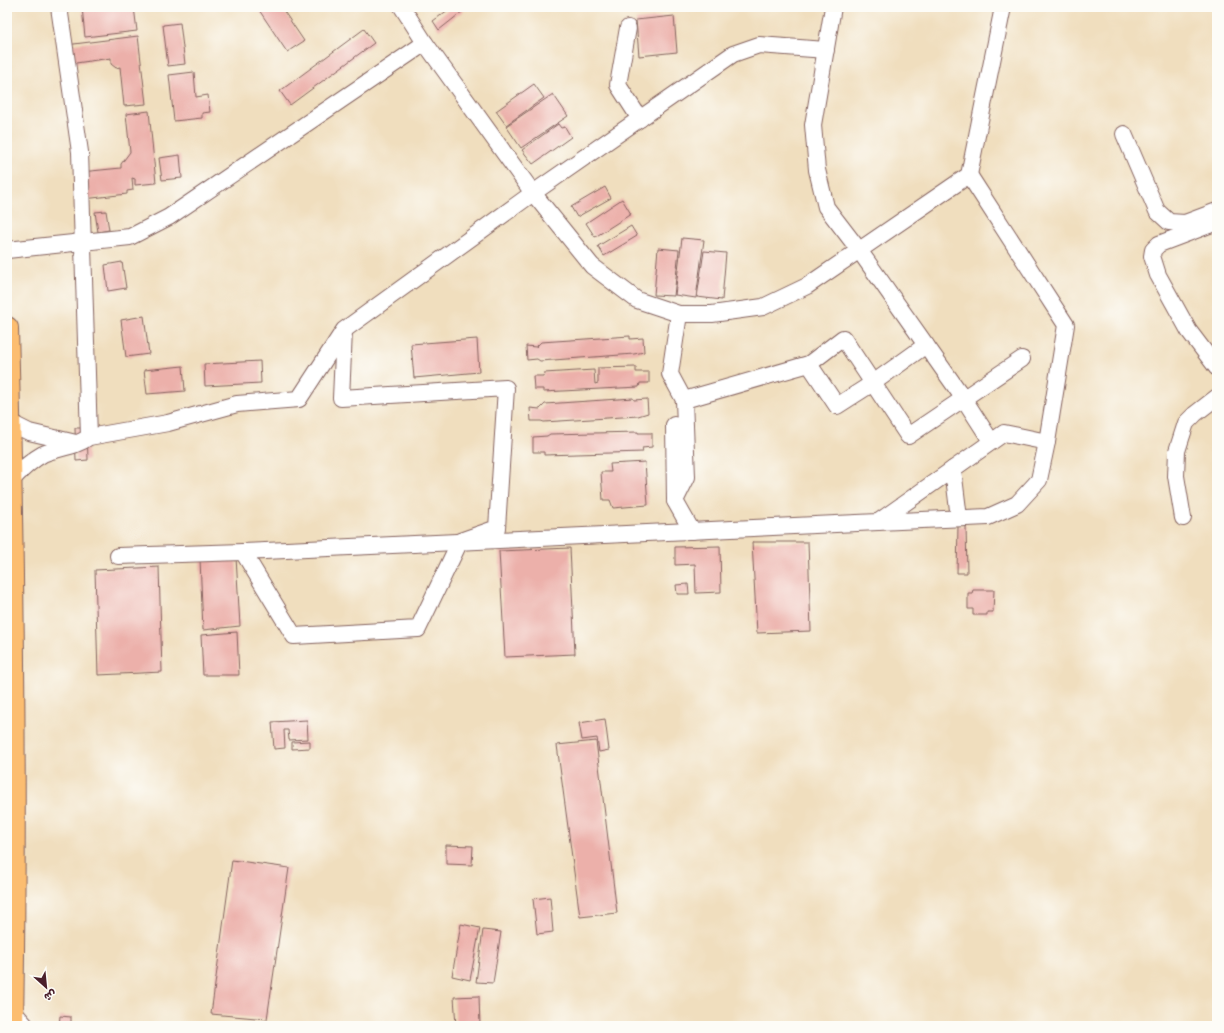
<svg xmlns="http://www.w3.org/2000/svg" width="1224" height="1033" font-family="Sriracha,'Playpen Sans Arabic',sans-serif">
<rect width="100%" height="100%" fill="#fdfcf7"/>
<filter id="ink" filterUnits="userSpaceOnUse"><feTurbulence type="fractalNoise" baseFrequency=".025" numOctaves="2"/><feDisplacementMap in="SourceGraphic" scale="8" xChannelSelector="R" yChannelSelector="G"/><feConvolveMatrix kernelMatrix="1 2 1 2 8 2 1 2 1" color-interpolation-filters="sRGB"/></filter>
<filter id="wash" filterUnits="userSpaceOnUse"><feTurbulence type="fractalNoise" baseFrequency=".012" numOctaves="4" result="noise"/><feDisplacementMap in="SourceGraphic" scale="16" xChannelSelector="R" yChannelSelector="G"/><feGaussianBlur stdDeviation="0.9" result="paint"/><feColorMatrix in="noise" values="0 0 0 0 0 0 0 0 0 0 0 0 0 0 0 0 0 1.4 0 .05"/><feComposite in="paint" operator="in"/></filter>
<g filter="url(#wash)">
<rect width="100%" height="100%" fill="#f0debe"/>
<g id="blocks">
<g fill="#ecb0aa">
<path d="M82,7H134L137,31L85,37Z"/>
<path d="M257,7H281L304,41L287,52Z"/>
<path d="M452,7H459L463,11L439,30L433,21Z"/>
<path d="M674,16L677,52L639,56L636,20Z"/>
<path d="M180,23L185,64L168,66L163,25Z"/>
<path d="M364,29L374,43L290,105L280,91Z"/>
<path d="M138,36L146,104L124,106L120,67L116,68L111,64V58L69,64L66,45Z"/>
<path d="M194,72L196,97L208,95L210,112L202,113V118L174,121L169,75Z"/>
<path d="M534,84L544,98L506,125L496,111Z"/>
<path d="M553,94L568,116L521,148L506,126Z"/>
<path d="M149,111L156,183L135,185V179L132,178L133,190L127,191V194L84,199L81,172L121,168V164L130,152L126,114Z"/>
<path d="M558,124L561,128L565,127L571,137L533,164L522,150Z"/>
<path d="M180,155L182,178L162,180L159,158Z"/>
<path d="M605,187L611,198L577,217L571,207Z"/>
<path d="M622,199L631,214L595,237L586,223Z"/>
<path d="M106,211L109,230L98,232L95,212Z"/>
<path d="M631,226L637,236L604,256L598,246Z"/>
<path d="M682,238L704,240L696,298L675,295Z"/>
<path d="M658,248L679,250L674,296L654,295Z"/>
<path d="M704,251L726,253L722,300L697,297Z"/>
<path d="M122,262L126,288L108,291L105,265Z"/>
<path d="M144,316L149,354L126,357L121,320Z"/>
<path d="M630,336V339L643,338L644,352L634,354L540,361L537,359L527,360L526,346L536,347L541,342Z"/>
<path d="M477,339L479,372L414,378L411,344Z"/>
<path d="M260,361L261,383L205,386L204,364Z"/>
<path d="M183,366L185,391L147,394L144,370Z"/>
<path d="M636,367V372H649V383H640L639,387L543,392V389H534L533,376H543L544,373L594,370L595,384L598,383V368Z"/>
<path d="M633,398L634,400L647,399L648,413L638,416L544,422L541,421H531L530,408L540,409L545,404Z"/>
<path d="M75,428H87L88,460L76,461Z"/>
<path d="M638,432V433H652V447L642,448L643,452L544,455V452H533V437L547,436L550,434Z"/>
<path d="M645,462L648,505L613,508L610,500H603L601,472H611L610,464Z"/>
<path d="M958,526H966L967,573H957Z"/>
<path d="M752,542H808L811,631L757,633Z"/>
<path d="M720,546L721,592L696,593L695,564L675,565V547Z"/>
<path d="M570,548L575,654L505,657L499,551Z"/>
<path d="M236,557L240,626L203,630L200,559Z"/>
<path d="M159,567L162,672L98,675L95,570Z"/>
<path d="M688,584L689,594H677L676,585Z"/>
<path d="M973,590H994L993,612H987V615H973V609H968V593H972Z"/>
<path d="M237,632L239,675H203L201,635Z"/>
<path d="M605,719L609,750L599,752L597,738L582,740L579,723Z"/>
<path d="M307,720L308,739L289,740L288,730H284L285,748L274,749L272,722Z"/>
<path d="M310,741V748L292,749V742Z"/>
<path d="M596,741L617,913L580,917L557,745Z"/>
<path d="M446,845L473,846L472,865L446,864Z"/>
<path d="M232,860L289,868L267,1019L211,1014Z"/>
<path d="M550,897L553,932L537,934L533,899Z"/>
<path d="M461,924L480,928L470,980L452,976Z"/>
<path d="M483,930L501,932L493,983L476,982Z"/>
<path d="M479,996L480,1026H456L454,997Z"/>
<path d="M60,1016L71,1017V1026H59Z"/>
</g>
</g>
</g>
<g filter="url(#ink)">
<use href="#blocks" fill-opacity="0" stroke="#84625e" stroke-width="1"/>
<g fill="none" stroke-linecap="round" stroke-linejoin="round">
<defs>
<g id="minor">
<path d="M59,7L80,152L89,437"/>
<path d="M402,7L425,43L533,193L592,266L637,300L679,314H712L763,307L807,286L969,175L1003,7"/>
<path d="M833,7L813,125L817,170L826,207L859,250L964,399L991,441"/>
<path d="M628,28L618,85L640,119"/>
<path d="M1124,134L1157,211L1169,222L1185,223L1217,211"/>
<path d="M1217,222L1159,244L1153,250L1152,256L1158,275L1189,331L1217,368"/>
<path d="M7,250L130,237L169,217L425,43"/>
<path d="M809,364L837,406L873,383L926,345"/>
<path d="M684,400L809,364L843,338L908,436L1022,359"/>
<path d="M7,422H9L29,432L76,443"/>
<path d="M674,425L675,501L692,531"/>
<path d="M953,469L959,518"/>
<path d="M10,482C20,471 30,461 43,454C59,447 74,448 89,437L168,423L237,404L299,399L344,330L533,193L733,54L759,45L826,50"/>
<path d="M675,501L687,477L684,400L670,374L679,314"/>
<path d="M1183,518L1176,476L1177,451L1186,423L1195,414L1217,397"/>
<path d="M878,522L988,517L1017,504L1039,480L1047,442L1066,325L969,175"/>
<path d="M243,552L294,636L418,629L460,541L497,528L506,388L341,398L344,331"/>
<path d="M118,556L243,552L878,522L1004,433L1047,442"/>
<path d="M12,1010L26,1026"/>
</g>
<path id="highway" d="M7,328C13,561 16,794 12,1026"/>
</defs>
<use href="#minor" stroke="#84625e" stroke-width="18"/>
<use href="#highway" stroke="#84625e" stroke-width="24"/>
<use href="#minor" stroke="#fff" stroke-width="16"/>
<use href="#highway" stroke="#fcbd6f" stroke-width="22"/>
</g>
</g>
<rect width="1224" height="1033" fill="none" stroke="#fdfcf7" stroke-width="24"/>
<g transform="translate(46 987) rotate(153)" stroke="#fdfcf7" stroke-width="3" paint-order="stroke">
<path d="M0-3L7 15L0 10L-7 15Z" fill="#4a1f2b"/>
<text y="-6" font-size="11" font-weight="bold" text-anchor="middle" fill="#4a1f2b">ش</text>
</g>
</svg>
